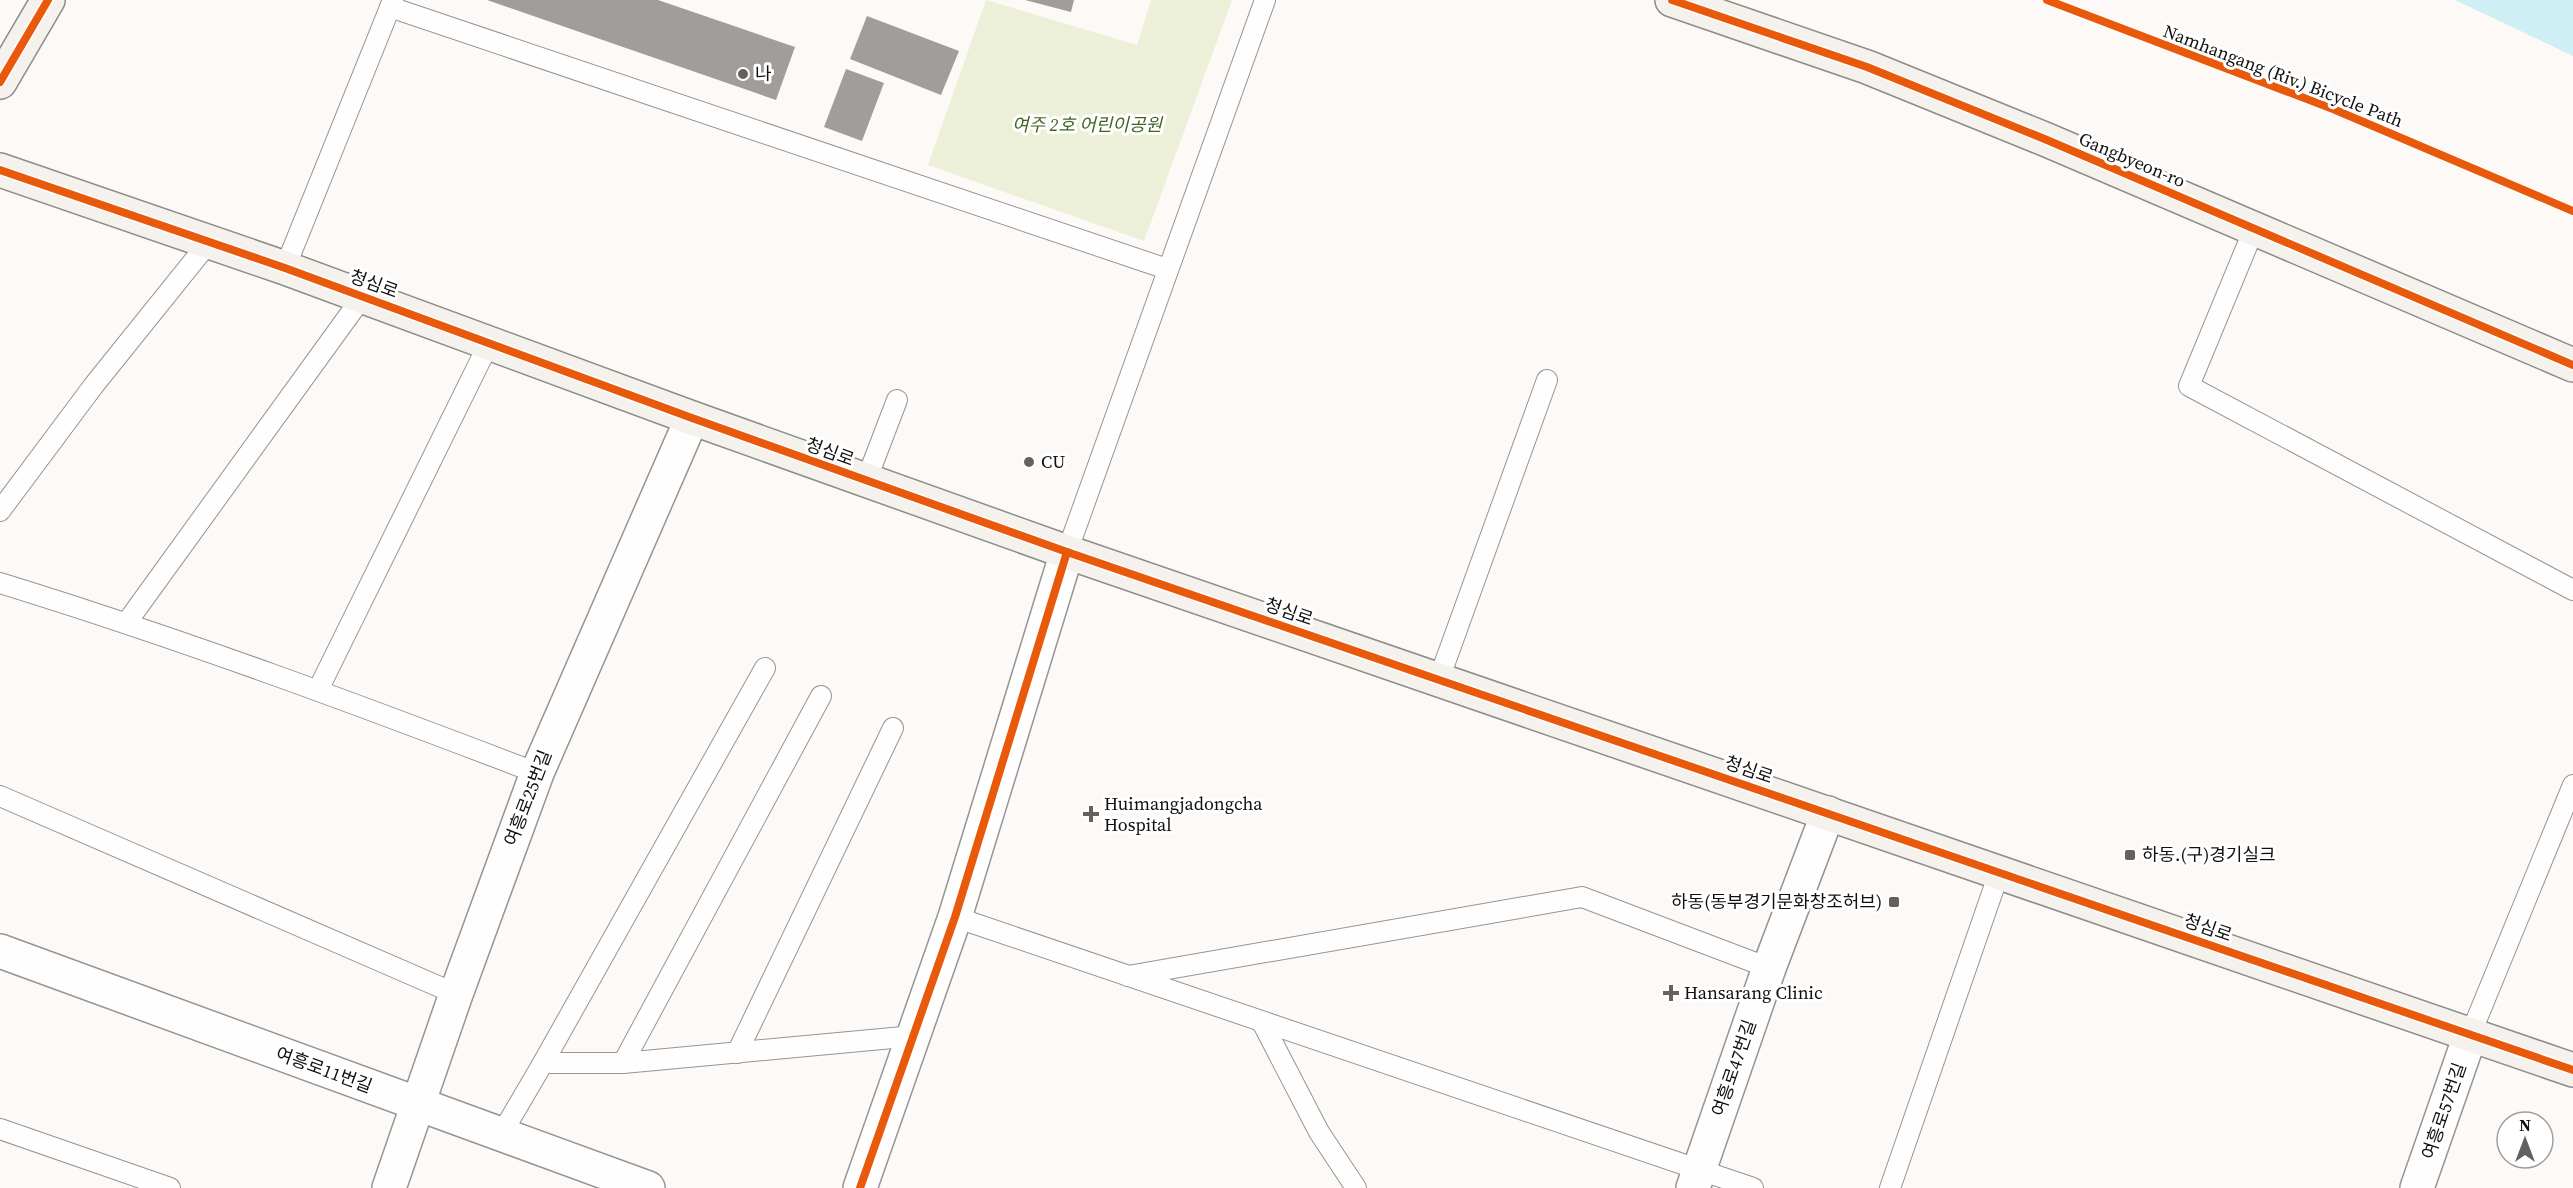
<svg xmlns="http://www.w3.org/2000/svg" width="2573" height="1188" font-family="'Source Serif 4','Noto Sans KR',serif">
<rect width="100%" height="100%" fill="#fcf9f6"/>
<path fill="#ecf0d8" d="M986,0L1137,45L1151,0H1232L1144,241L928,165Z"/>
<path fill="#cfeff4" d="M2455,0H2573V56Z"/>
<g fill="#a09d9b">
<path d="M487,0H658L795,47L776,100Z"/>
<path d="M1025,0H1074L1071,12Z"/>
<path d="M867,16L959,51L941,95L850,59Z"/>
<path d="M846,69L884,83L862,141L824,127Z"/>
</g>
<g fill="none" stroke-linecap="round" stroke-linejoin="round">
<defs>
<g id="lane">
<path d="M390,7L1167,269"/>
<path d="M2254,229L2189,386L2573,590"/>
<path d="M285,268L393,0"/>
<path d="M866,481L897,400"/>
<path d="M0,511L94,385L209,242"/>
<path d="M1067,552L1265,0"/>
<path d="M0,583C182,639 359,705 537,773"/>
<path d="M127,622L363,296"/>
<path d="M1439,679L1547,380"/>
<path d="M318,690L489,343"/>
<path d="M0,796L456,994"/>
<path d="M955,917L1753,1188"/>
<path d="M1128,976L1582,897L1769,968"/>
<path d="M1262,1022L1319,1132L1356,1188"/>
<path d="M2471,1033L2573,785"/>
<path d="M737,1053L893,728"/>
<path d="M543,1063L765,668"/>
<path d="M623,1063L821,696"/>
<path d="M0,1129L170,1188"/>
<path d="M502,1133L543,1063H623L914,1036"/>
<path d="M1890,1188L1999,873"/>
</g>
<g id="street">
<path d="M0,951L648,1188"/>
<path d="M389,1188L456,994L537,773L692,418"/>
<path d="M860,1188L955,917L1067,552"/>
<path d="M1693,1188L1769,968L1828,813"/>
<path d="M2417,1188L2471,1033"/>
</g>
<g id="secondary">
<path d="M1672,0L1867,67L2047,140L2573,365"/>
<path d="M0,82L48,0"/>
<path d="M0,170L285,268L692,418L1067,552L2573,1070"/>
</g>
</defs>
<use href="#lane" stroke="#969594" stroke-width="22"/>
<use href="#street" stroke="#969594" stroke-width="36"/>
<use href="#secondary" stroke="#8d8c8a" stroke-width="36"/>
<use href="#lane" stroke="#fffefe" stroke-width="20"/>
<use href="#street" stroke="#fffefe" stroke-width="33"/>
<use href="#secondary" stroke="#f5f1ec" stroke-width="33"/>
<defs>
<g id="cycleway">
<path d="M1672,0L1867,67L2047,140L2573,365"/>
<path d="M2047,0L2333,109L2573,211"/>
<path d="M0,82L48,0"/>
<path d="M0,170L285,268L692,418L1067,552L2573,1070"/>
<path d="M860,1188L955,917L1067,552"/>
</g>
</defs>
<use href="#cycleway" stroke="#fff" stroke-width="11"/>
<use href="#cycleway" stroke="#e8590c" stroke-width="8"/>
</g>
<g fill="#636260" stroke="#fff" stroke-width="2">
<circle cx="743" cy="74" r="6"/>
<circle cx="1029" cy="462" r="6"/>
<path d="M1088 805h6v6h6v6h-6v6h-6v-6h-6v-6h6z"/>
<rect x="2124" y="849" width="12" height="12" rx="3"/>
<rect x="1888" y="896" width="12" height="12" rx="3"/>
<path d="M1668 984h6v6h6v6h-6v6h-6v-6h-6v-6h6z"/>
</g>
<g text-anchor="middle" stroke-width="6" stroke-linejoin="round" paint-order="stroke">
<g font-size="18" fill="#101010" stroke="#fff" text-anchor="start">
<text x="755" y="80">나</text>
<text x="1041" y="468">CU</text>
<text x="1104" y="810">Huimangjadongcha<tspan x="1104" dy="21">Hospital</tspan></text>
<text x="2142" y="861">하동.(구)경기실크</text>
<text x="1882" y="908" text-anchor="end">하동(동부경기문화창조허브)</text>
<text x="1684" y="999">Hansarang Clinic</text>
</g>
<g font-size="18" fill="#101010" stroke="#fff">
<text transform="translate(2283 76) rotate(21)" y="6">Namhangang (Riv.) Bicycle Path</text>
<text transform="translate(2132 160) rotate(23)" y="6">Gangbyeon-ro</text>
<text transform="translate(374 284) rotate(20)" y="6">청심로</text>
<text transform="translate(830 452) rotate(20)" y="6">청심로</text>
<text transform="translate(1289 612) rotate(19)" y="6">청심로</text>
<text transform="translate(1749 770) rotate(19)" y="6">청심로</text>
<text transform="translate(528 798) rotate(-69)" y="6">여흥로25번길</text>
<text transform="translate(2208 928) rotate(19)" y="6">청심로</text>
<text transform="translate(1734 1068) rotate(-71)" y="6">여흥로47번길</text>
<text transform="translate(324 1070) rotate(20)" y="6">여흥로11번길</text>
<text transform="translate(2444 1111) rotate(-71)" y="6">여흥로57번길</text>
</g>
<g font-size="18" font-style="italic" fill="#406523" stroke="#fff">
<text x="1087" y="131">여주 2호 어린이공원</text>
</g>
</g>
<g transform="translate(2525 1140)"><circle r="28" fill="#ffffff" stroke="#9f9f9f" stroke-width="1.5"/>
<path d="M0-4.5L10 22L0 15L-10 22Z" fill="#636260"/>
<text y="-9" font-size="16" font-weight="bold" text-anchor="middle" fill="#101010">N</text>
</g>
</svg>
